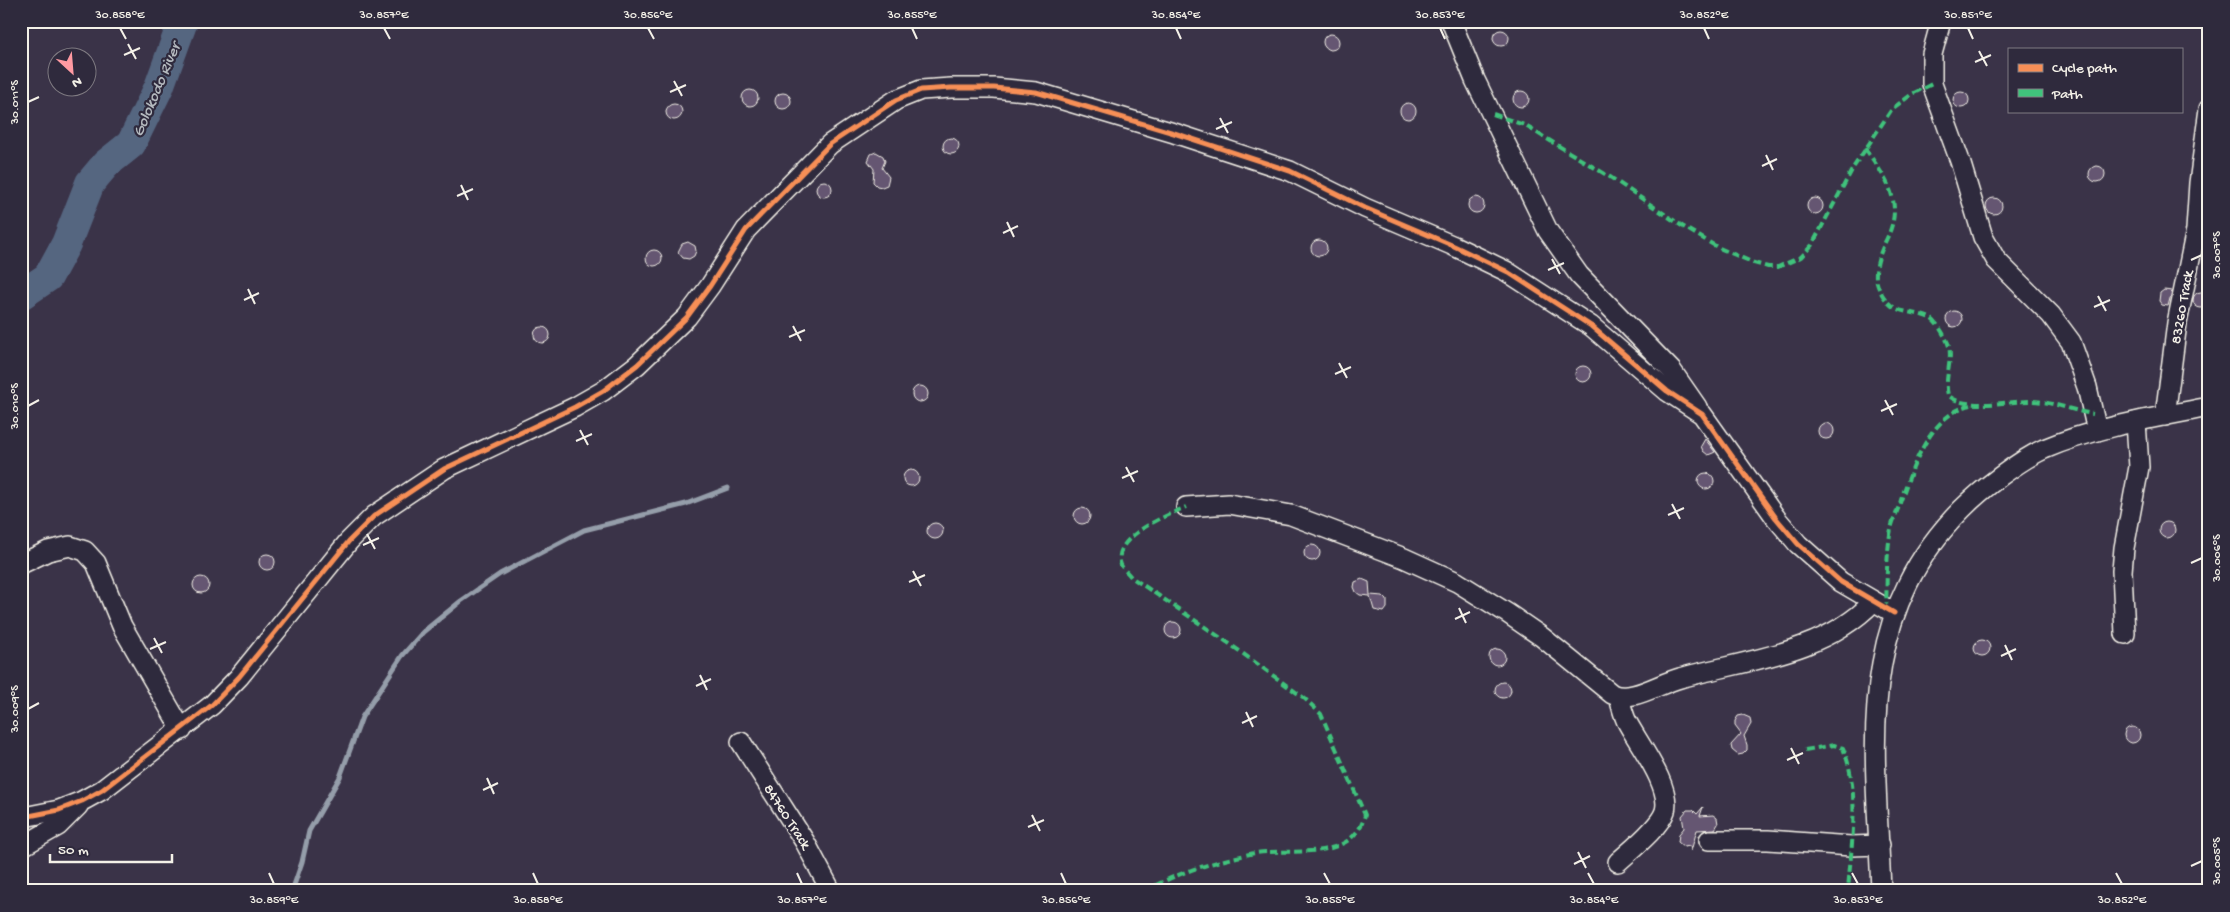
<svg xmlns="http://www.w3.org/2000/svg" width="2230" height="912" font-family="'Gochi Hand',sans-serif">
<rect width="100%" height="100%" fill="#3a3348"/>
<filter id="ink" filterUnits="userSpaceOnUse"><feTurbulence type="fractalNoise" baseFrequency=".02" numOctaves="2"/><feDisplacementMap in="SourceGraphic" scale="10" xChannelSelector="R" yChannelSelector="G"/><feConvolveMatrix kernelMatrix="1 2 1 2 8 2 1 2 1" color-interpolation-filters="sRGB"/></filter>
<g filter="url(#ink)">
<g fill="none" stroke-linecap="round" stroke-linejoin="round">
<path stroke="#959eaa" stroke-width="5" d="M292,891L302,862L309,831L340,777L362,717L402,656L423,632L461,601L500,574L584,530L686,504L728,488"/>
<path stroke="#556680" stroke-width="30" d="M21,295L48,277L66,244L90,183L106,164L131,144L159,87L183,21"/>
</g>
<g fill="#655672" stroke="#f4f1e8">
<circle cx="1501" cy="38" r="8"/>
<circle cx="1331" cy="42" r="8"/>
<circle cx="750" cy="98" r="8"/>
<circle cx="1521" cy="99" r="8"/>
<circle cx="1961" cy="100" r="8"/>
<circle cx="783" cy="101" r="8"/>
<circle cx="1408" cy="111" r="8"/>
<circle cx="674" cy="112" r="8"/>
<circle cx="951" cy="146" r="8"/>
<path d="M876,152L883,156L885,161L882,168L889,177L887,185L882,187L877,186L873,182L874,169L868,161L871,154Z"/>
<circle cx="2097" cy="174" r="8"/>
<circle cx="824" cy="189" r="8"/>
<circle cx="1476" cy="205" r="8"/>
<circle cx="1994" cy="206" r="8"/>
<circle cx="1815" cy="206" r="8"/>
<circle cx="1319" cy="248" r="8"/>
<path d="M688,242L695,246L696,251L694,256L689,259L683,258L678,252L682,244Z"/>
<circle cx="654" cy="258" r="8"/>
<path d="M2164,290L2172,291L2168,306L2162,305L2159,301L2160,293Z"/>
<circle cx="2201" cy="300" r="8"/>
<circle cx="1954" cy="319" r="8"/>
<circle cx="542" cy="335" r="8"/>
<circle cx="1583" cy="374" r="8"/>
<circle cx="920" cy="394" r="8"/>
<circle cx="1826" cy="431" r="8"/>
<path d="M1705,439L1715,452L1713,453L1708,455L1703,451L1701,446Z"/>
<circle cx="911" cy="478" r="8"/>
<circle cx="1706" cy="481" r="8"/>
<circle cx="1082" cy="516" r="8"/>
<circle cx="2167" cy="530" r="8"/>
<circle cx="935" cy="531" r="8"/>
<circle cx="1312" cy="553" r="8"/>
<circle cx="267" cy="562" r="8"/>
<circle cx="201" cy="585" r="8"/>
<path d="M1362,579L1369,582L1370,595L1383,596L1387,600V608L1384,612L1374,610L1370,596L1360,595L1356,592L1354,587L1355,582Z"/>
<circle cx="1173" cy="630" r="8"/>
<circle cx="1982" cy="648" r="8"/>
<circle cx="1497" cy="657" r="8"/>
<circle cx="1503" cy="690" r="8"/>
<path d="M1743,715L1750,718L1751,724L1744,736L1747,745V750L1743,754L1738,755L1732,750L1731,745L1741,734L1735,726V721L1738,716Z"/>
<circle cx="2132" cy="735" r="8"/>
<path d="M1703,807L1700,816L1713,815L1717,818L1718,824L1715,829L1697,830L1691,851L1690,846L1684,847L1678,842L1679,834L1684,828L1682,816L1687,810H1693L1697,814Z"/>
</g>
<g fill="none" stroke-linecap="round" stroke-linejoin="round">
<defs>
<g id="minor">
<path d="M1451,21L1475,80L1548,231L1579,275L1672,371L1697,407"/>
<path d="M1941,21L1932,54V84L1960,161L1983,237L1996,260L2051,315L2071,342L2087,387L2097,431"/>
<path d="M2165,416L2177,323L2196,230L2199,183L2209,109"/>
<path d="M1186,507L1229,504L1291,515L1404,558L1457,582L1507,613L1542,637L1612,694C1631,703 1660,683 1680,678C1746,660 1823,654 1873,602"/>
<path d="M21,564L48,551L70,546L85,551L96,563L122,626L182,730"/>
<path d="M2125,634L2122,571L2124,548L2139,467L2136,422"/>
<path d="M741,742L805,842L831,891"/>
<path d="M29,816L59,810L82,801L102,790L212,705L239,677L349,541L374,516L444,469L575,407L603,391L637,365L687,317L710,286L746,230L830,144L896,100L921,90L951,88H994L1036,92L1174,133L1290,171L1365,208L1454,246L1506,271L1591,326L1667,391L1702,414L1776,518L1798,544L1841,582L1894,613"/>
<path d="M1709,840H1768L1851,846L1880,845"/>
<path d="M21,847L58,826L78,806"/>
<path d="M1618,862C1631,850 1660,827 1665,811C1672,786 1637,742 1626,720C1623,713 1621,705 1619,697"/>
<path d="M1881,891C1876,749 1852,620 1962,509C1982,489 2018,461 2044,449C2096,427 2154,418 2209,407"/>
</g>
</defs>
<use href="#minor" stroke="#f4f1e8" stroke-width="22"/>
<use href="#minor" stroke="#2f2a3d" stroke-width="19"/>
<g stroke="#40c37c" stroke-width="4" stroke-dasharray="8 4" stroke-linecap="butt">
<path d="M1493,114L1524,125L1610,177L1682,226L1717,247L1754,263L1768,267H1778L1801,257L1812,245L1853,168L1892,109L1912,94L1932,84"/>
<path d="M1865,148C1885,178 1905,201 1887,238C1881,251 1875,264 1876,278C1877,289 1887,305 1897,309C1907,313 1919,313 1930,318C1936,321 1943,333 1946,339C1956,356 1943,376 1948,395C1965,411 2007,401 2030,401C2052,401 2072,411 2093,414"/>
<path d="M1886,610C1887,584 1886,555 1891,529C1893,520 1898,510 1901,500C1913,465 1931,414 1971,405"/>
<path d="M1805,750L1834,745L1843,748C1861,793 1851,844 1848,891"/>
<path d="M1145,891C1178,872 1214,862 1250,854C1287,846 1351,866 1365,815L1321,714L1304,698L1227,642L1131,577C1128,573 1123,569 1121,565C1110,537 1168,515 1186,507"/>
</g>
<defs>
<path id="cycleway" d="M29,816L59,810L82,801L102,790L212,705L239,677L349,541L374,516L444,469L575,407L603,391L637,365L687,317L710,286L746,230L830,144L896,100L921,90L951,88H994L1036,92L1174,133L1290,171L1365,208L1454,246L1506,271L1591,326L1667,391L1702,414L1776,518L1798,544L1841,582L1894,613"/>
</defs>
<use href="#cycleway" stroke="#2f2a3d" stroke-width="8"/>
<use href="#cycleway" stroke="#f78f57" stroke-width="5"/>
</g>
</g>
<path fill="none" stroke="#f4f1e8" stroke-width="2" d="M120,28L126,39M384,28L390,39M648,28L654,39M912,28L917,39M1176,28L1181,39M1440,28L1445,39M1704,28L1709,39M1968,28L1973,39M128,44L136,59M1979,51L1987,66M124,55L140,48M1975,62L1991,55M674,81L682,96M670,92L686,85M28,102L39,97M1220,118L1228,133M1216,129L1232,122M1766,155L1773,170M1762,166L1777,159M461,185L468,200M457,196L473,189M1007,222L1014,237M1003,233L1018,226M1552,259L1560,274M2191,260L2202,255M1548,270L1564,263M248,289L255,304M2098,296L2106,311M244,300L259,293M2094,307L2110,300M793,326L801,341M789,337L805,330M1339,363L1347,378M1335,374L1351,367M1885,400L1893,415M28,406L39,400M1881,411L1897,404M580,430L588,445M576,441L592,434M1126,467L1134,482M1122,478L1138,471M1672,504L1680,519M1668,515L1684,508M367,534L375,549M363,545L379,538M2191,563L2202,558M913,571L921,586M909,582L925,575M1459,608L1466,623M1455,619L1470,612M154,638L162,653M2005,645L2012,660M150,649L166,642M2001,656L2016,649M700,675L707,690M696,686L711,679M28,709L39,703M1246,712L1253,727M1242,723L1257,716M1791,748L1799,764M1787,760L1803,753M487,778L494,794M483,790L498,783M1032,815L1040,831M1028,827L1044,820M1578,852L1586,868M1574,864L1590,856M2191,866L2202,861M269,873L274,884M533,873L538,884M797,873L802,884M1061,873L1066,884M1324,873L1330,884M1588,873L1594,884M1852,873L1858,884M2116,873L2122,884"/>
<g text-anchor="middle" stroke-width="4.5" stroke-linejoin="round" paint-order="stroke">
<g font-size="15" fill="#f4f1e8" stroke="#2f2a3d">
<text transform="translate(2181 307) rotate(-80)" y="5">83260 Track</text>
<text transform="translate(788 816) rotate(57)" y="5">84760 Track</text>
</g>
<g font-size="16" font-style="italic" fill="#b4b9be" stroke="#2f2a3d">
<text transform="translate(155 89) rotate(-67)" y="6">Golokodo River</text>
</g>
</g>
<rect width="2230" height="912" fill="none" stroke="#2f2a3d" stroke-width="55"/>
<rect x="2008" y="48" width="175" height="65" fill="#2f2a3d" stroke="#7e7a81"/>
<rect x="2018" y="64" width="25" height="8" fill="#f78f57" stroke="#7e7a81"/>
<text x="2052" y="72" font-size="15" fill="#f4f1e8">Cycle path</text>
<rect x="2018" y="89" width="25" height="8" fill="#40c37c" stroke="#7e7a81"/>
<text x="2052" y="98" font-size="15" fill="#f4f1e8">Path</text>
<g transform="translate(72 72) rotate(154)"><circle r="24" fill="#2f2a3d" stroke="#7e7a81"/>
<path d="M0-4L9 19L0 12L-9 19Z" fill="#ff9aa2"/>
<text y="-8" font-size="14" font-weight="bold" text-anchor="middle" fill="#f4f1e8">N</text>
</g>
<path d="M50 854v8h122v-8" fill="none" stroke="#f4f1e8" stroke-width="2.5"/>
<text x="58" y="854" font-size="15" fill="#f4f1e8" stroke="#2f2a3d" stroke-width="4" paint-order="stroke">50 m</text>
<rect x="28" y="28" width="2174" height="856" fill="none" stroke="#f4f1e8" stroke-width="2"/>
<g font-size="12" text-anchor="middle" fill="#f4f1e8">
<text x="120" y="18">30.858°E</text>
<text x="384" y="18">30.857°E</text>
<text x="648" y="18">30.856°E</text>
<text x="912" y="18">30.855°E</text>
<text x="1176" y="18">30.854°E</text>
<text x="1440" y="18">30.853°E</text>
<text x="1704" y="18">30.852°E</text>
<text x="1968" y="18">30.851°E</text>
<text transform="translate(14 102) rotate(-90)" y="4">30.011°S</text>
<text transform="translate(2216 255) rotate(-90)" y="4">30.007°S</text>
<text transform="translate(14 406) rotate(-90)" y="4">30.010°S</text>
<text transform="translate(2216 558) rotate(-90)" y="4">30.006°S</text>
<text transform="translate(14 709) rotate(-90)" y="4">30.009°S</text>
<text transform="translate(2216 861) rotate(-90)" y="4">30.005°S</text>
<text x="274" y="903">30.859°E</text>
<text x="538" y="903">30.858°E</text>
<text x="802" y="903">30.857°E</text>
<text x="1066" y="903">30.856°E</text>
<text x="1330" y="903">30.855°E</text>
<text x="1594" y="903">30.854°E</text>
<text x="1858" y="903">30.853°E</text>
<text x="2122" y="903">30.852°E</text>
</g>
</svg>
